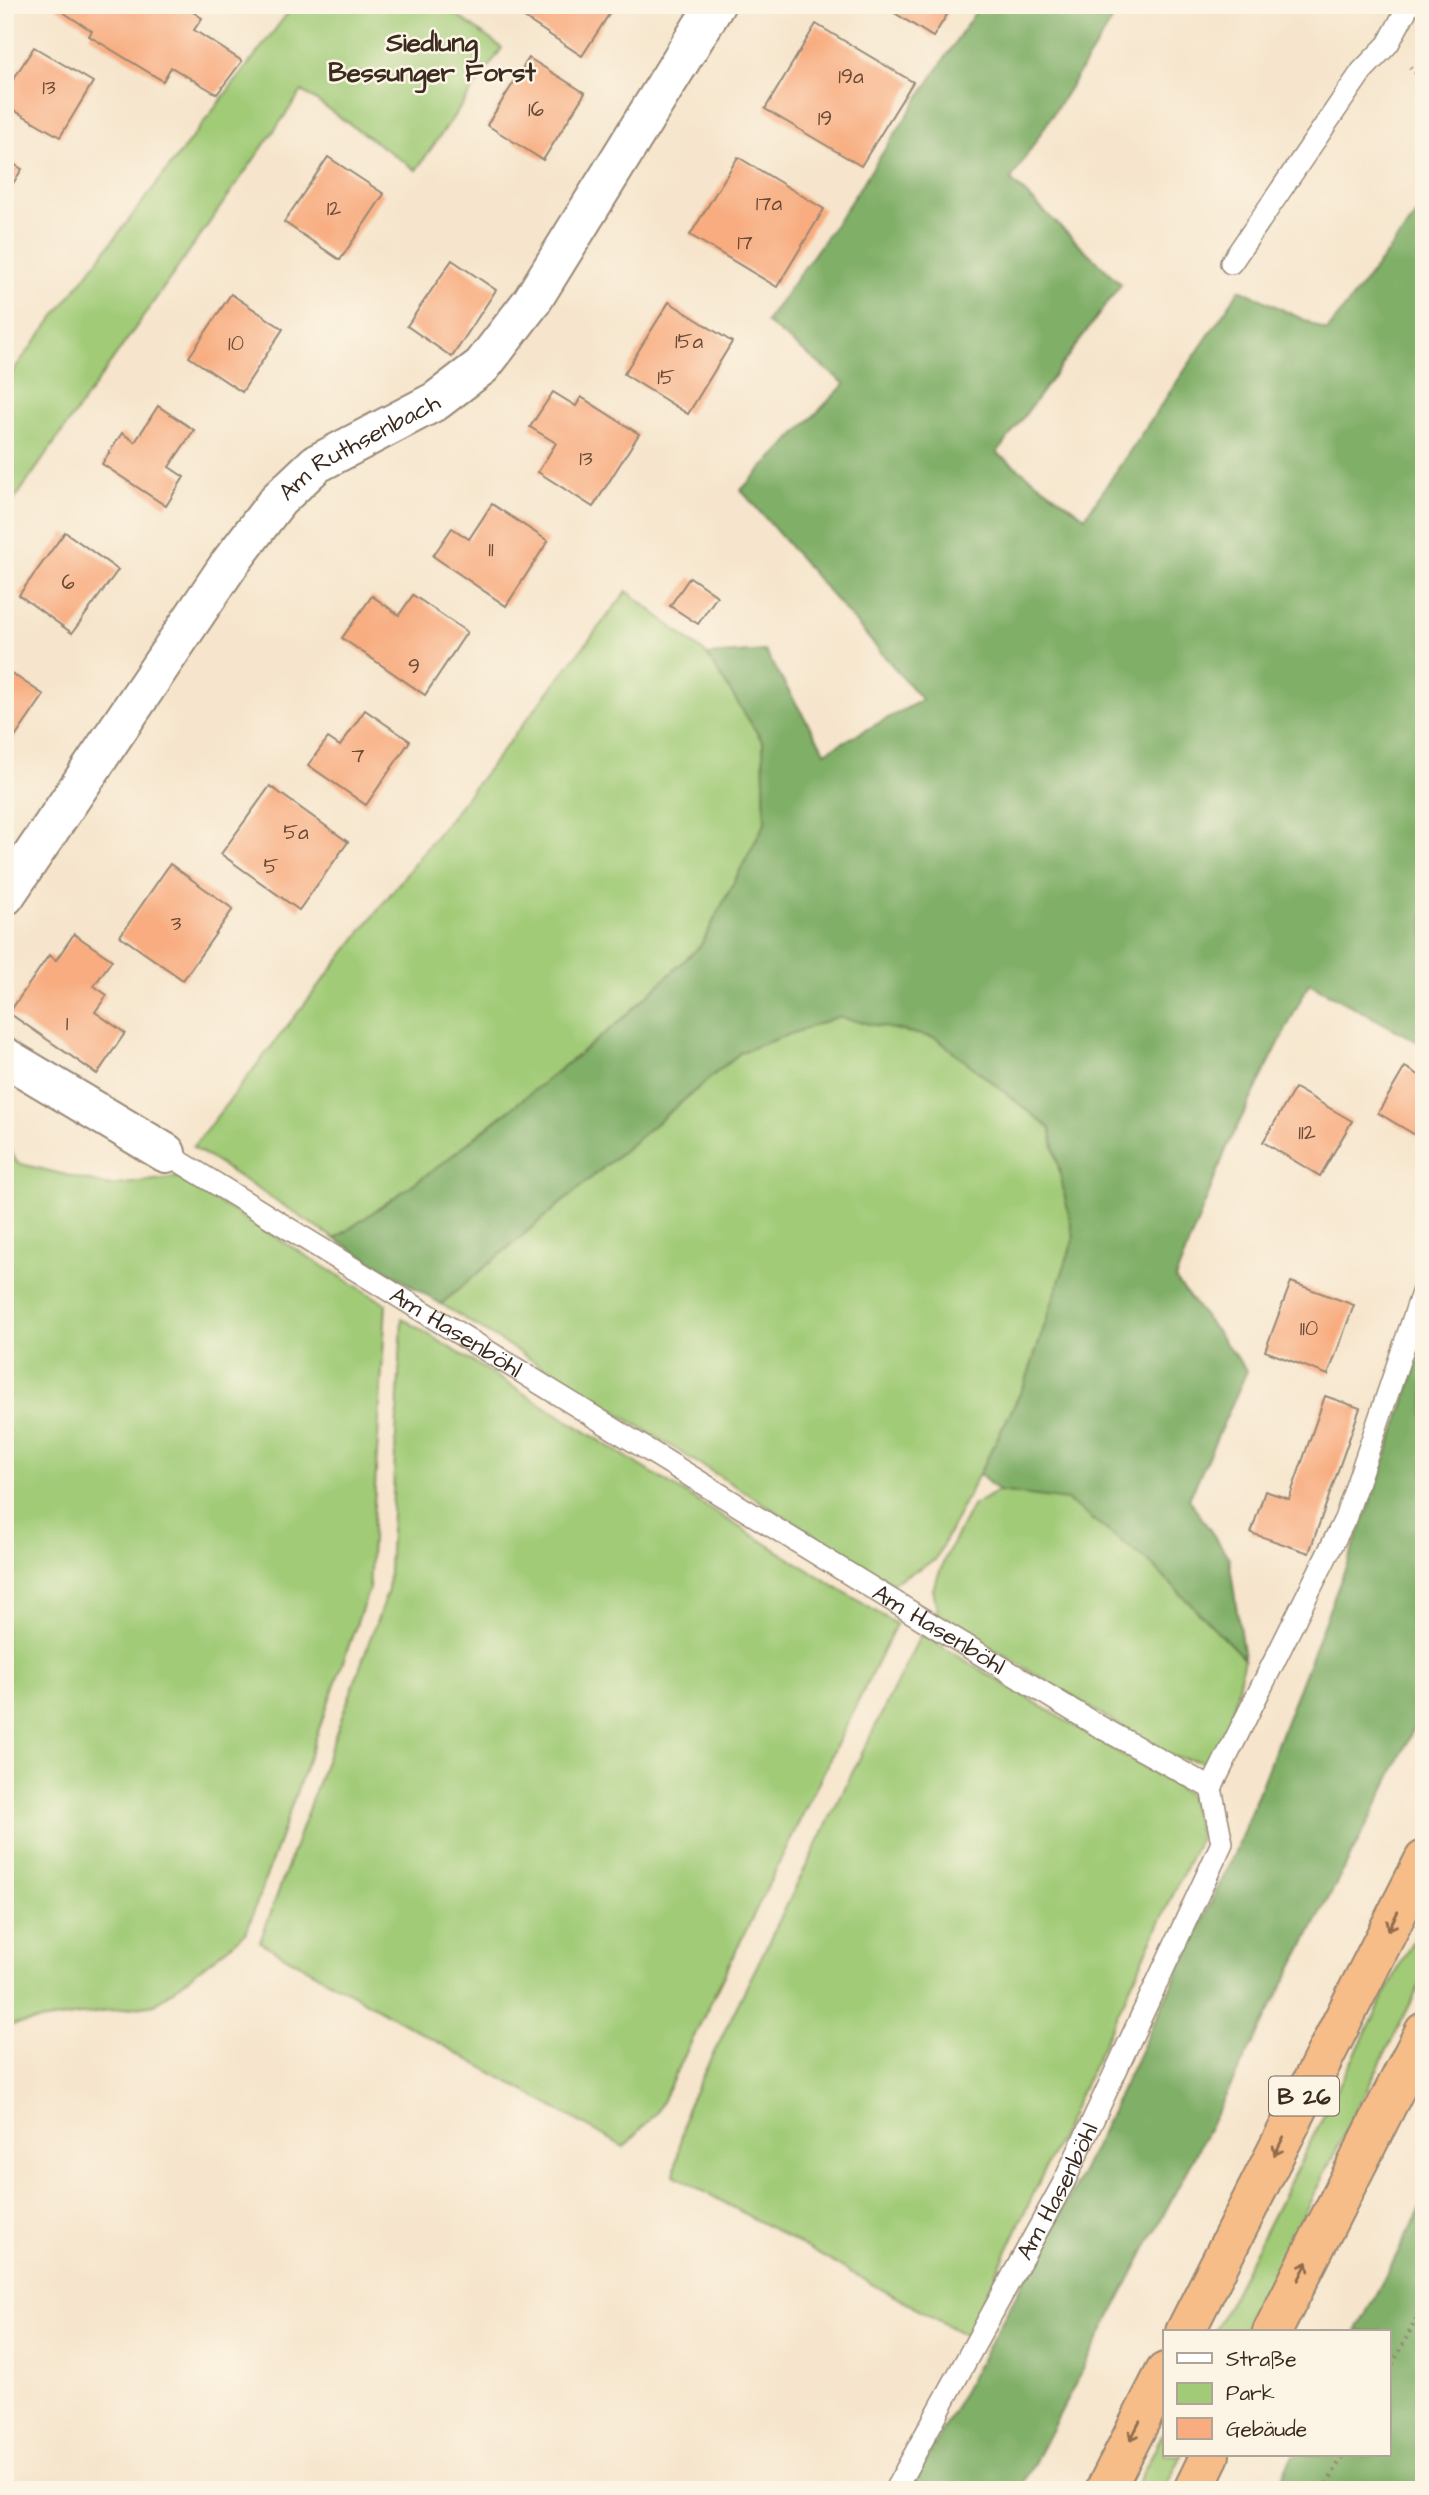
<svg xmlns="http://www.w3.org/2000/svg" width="1429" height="2495" font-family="'Architects Daughter',sans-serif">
<rect width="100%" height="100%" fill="#fcf5e5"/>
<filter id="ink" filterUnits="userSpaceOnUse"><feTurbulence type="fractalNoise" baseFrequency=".0143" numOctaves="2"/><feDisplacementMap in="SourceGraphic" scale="14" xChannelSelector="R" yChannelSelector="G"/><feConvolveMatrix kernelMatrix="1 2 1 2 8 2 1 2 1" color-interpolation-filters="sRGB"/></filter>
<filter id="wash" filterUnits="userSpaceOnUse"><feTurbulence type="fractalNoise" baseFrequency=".00686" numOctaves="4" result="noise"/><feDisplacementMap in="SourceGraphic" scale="28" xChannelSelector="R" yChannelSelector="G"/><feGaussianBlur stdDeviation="1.57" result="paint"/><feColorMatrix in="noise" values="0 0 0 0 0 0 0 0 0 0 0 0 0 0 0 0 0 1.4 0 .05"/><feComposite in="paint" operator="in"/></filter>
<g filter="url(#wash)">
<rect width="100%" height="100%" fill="#f6e5cc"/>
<g fill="#a1cb77" stroke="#6e7a4a" stroke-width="2">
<path d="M294,5H443L502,48L416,170L302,91L5,513V381Z"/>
<path d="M627,591L707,655L763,742L765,823L701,945L618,1023L439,1166L335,1239L193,1147Z"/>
<path d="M837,1017L936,1038L1050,1128L1074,1238L1025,1384L935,1560L892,1583L441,1304L741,1052Z"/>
<path d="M5,1139L17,1163L110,1186L176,1177L386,1304L369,1589L246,1933L155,2004L5,2026Z"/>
<path d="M402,1318L896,1624L657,2112L624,2147L260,1942L388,1590Z"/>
<path d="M998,1491L1067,1499L1150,1563L1244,1658L1230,1726L1208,1763L1170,1756L938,1615L933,1589L946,1556L972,1506Z"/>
<path d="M921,1634L1188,1794L1200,1837L967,2336L674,2175L687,2107Z"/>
<path d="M1424,1918V1977L1244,2332H1214Z"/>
<path d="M1165,2429V2455H1182L1164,2490H1134Z"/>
</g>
<g fill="#80af68" stroke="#5e6c43" stroke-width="2">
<path d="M980,5H1122L1011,180L1121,284L997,453L1085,517L1240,289L1327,331L1424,205V1045L1309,983L1228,1145L1175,1279L1247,1371L1189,1499L1229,1558L1244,1658L1150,1563L1067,1500L998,1491L979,1474L1025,1384L1074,1238L1050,1128L936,1038L837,1017L741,1052L441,1304L335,1239L439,1166L618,1023L701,945L765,823L763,742L707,655L765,651L825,752L922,700L741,490L845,384L766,322L843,213Z"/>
<path d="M1424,1344V1707L1374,1811L1020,2490H910L1076,2185L1236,1850L1369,1507Z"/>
<path d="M1424,2203V2490H1275L1293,2455H1389V2332H1356Z"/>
</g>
<g id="blocks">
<g fill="#f8ac7f">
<path d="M52,5H182L202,18L194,30L242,61L217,94L171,67L163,81L89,36L92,31Z"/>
<path d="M505,5H615L582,56Z"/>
<path d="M882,5H953L933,37Z"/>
<path d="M816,24L913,82L861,166L765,109Z"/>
<path d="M34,47L93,82L60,137L5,105V92Z"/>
<path d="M529,58L585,93L543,160L487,125Z"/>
<path d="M328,157L384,194L340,260L284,222Z"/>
<path d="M738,157L824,209L777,287L690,235Z"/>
<path d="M5,159L22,169L5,196Z"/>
<path d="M452,260L496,290L452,357L407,326Z"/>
<path d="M231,294L283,329L242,392L189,357Z"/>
<path d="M669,302L732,342L688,414L624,374Z"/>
<path d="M553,392L576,406L581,397L639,434L593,507L538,472L556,443L530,427Z"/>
<path d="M158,406L194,430L169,467L184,477L166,506L102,464L122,433L135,442Z"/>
<path d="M492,504L548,541L506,606L433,556L452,528L469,539Z"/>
<path d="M65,532L118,570L72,633L19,595Z"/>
<path d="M690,577L717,596L698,624L670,606Z"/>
<path d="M413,595L467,632L425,695L342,638L372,596L399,615Z"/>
<path d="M5,669L44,695L7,749L5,747Z"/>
<path d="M365,710L410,741L366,805L308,765L328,738L340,746Z"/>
<path d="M270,786L348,842L299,910L221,854Z"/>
<path d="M170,864L233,909L183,980L120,936Z"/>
<path d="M74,934L112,960L94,986L107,995L95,1012L125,1033L97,1074L9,1013L49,955L56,960Z"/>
<path d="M1405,1067L1424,1078V1140L1378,1113Z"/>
<path d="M1295,1088L1352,1121L1320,1176L1263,1142Z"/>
<path d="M1291,1282L1354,1305L1328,1375L1265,1351Z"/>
<path d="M1325,1396L1360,1408L1309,1553L1251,1533L1265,1491L1289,1499Z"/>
</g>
</g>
</g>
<g filter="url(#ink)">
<use href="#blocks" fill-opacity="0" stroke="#988875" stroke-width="2"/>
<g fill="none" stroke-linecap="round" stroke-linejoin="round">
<defs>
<g id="service">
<path d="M1231,263L1362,71L1388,44L1409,5"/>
<path id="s1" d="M166,1153L911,1612L1095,1724L1211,1788"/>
<path d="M1211,1788L1345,1519L1424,1287"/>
<path id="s2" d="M895,2490L1064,2182L1222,1843L1211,1788"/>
</g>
<g id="minor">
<path id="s3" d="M5,896L230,563L278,500L316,464L436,401L482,366L532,301L715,5"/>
<path d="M5,1057L166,1153"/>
</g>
<g id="trunk">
<path d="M1185,2332L1424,1860"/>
<path d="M1272,2332L1424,2032"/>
<path d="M1105,2490L1165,2372"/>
<path d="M1193,2490L1210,2455"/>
</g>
</defs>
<use href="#service" stroke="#988875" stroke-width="24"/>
<use href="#minor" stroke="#988875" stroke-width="42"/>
<use href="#trunk" stroke="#988875" stroke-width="42"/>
<g stroke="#988875" stroke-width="4.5" stroke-dasharray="2 5" stroke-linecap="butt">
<path d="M1410,67L1424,81"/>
<path d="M1389,2370L1424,2305"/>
<path d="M1324,2490L1343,2455"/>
</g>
<use href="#service" stroke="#fff" stroke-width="21"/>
<use href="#minor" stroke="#fff" stroke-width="38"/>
<use href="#trunk" stroke="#f7bd88" stroke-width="38"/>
</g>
<defs><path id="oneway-shaft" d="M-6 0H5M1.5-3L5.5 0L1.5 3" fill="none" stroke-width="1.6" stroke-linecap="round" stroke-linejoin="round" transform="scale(1.75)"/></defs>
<g stroke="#906c4e">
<use href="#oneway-shaft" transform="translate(1393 1921) rotate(117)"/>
<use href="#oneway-shaft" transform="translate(1279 2146) rotate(117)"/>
<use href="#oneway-shaft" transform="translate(1303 2271) rotate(-63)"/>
<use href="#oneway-shaft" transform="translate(1135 2431) rotate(117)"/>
</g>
</g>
<g text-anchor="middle" stroke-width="5" stroke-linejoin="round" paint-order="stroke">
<g font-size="21" fill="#6a4a36">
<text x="851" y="83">19a</text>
<text x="49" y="94">13</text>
<text x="536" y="116">16</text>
<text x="825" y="125">19</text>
<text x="769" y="210">17a</text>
<text x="334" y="215">12</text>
<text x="745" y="249">17</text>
<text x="689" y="348">15a</text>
<text x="236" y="350">10</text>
<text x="666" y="384">15</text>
<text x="586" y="465">13</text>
<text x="491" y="556">11</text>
<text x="68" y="589">6</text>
<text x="414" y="673">9</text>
<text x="358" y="762">7</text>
<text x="296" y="839">5a</text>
<text x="271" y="873">5</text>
<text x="176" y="930">3</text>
<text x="67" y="1030">1</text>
<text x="1307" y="1139">112</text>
<text x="1309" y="1335">110</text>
</g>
<rect fill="#fcf5e5" stroke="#75675a" stroke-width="2" x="1269" y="2076.5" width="70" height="39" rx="5"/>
<g font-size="23" font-weight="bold" fill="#3b2a1e">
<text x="1304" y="2104">B 26</text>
</g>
<g font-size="24" fill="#3b2a1e" stroke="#fcf5e5">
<text dy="8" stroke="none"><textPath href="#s3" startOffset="579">Am Ruthsenbach</textPath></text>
<text dy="8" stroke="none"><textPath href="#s1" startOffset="341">Am Hasenböhl</textPath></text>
<text dy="8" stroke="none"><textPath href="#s1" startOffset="908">Am Hasenböhl</textPath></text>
<text dy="8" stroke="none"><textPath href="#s2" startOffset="340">Am Hasenböhl</textPath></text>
</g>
<g font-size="26" font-weight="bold" fill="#3b2a1e" stroke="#fcf5e5">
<text x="432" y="51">Siedlung<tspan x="432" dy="30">Bessunger Forst</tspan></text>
</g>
</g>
<rect width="1429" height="2495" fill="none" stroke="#fcf5e5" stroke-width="28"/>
<rect x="1163" y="2330" width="228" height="126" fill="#fcf5e5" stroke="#afa495" stroke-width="2"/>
<rect x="1177" y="2353" width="35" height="10" fill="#ffffff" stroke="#afa495" stroke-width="2"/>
<text x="1226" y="2366" font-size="21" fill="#3b2a1e">Straße</text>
<rect x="1177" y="2383" width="35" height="21" fill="#a1cb77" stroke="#afa495" stroke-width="2"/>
<text x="1226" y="2400" font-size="21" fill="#3b2a1e">Park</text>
<rect x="1177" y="2418" width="35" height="21" fill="#f8ac7f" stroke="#afa495" stroke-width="2"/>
<text x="1226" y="2436" font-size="21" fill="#3b2a1e">Gebäude</text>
</svg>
